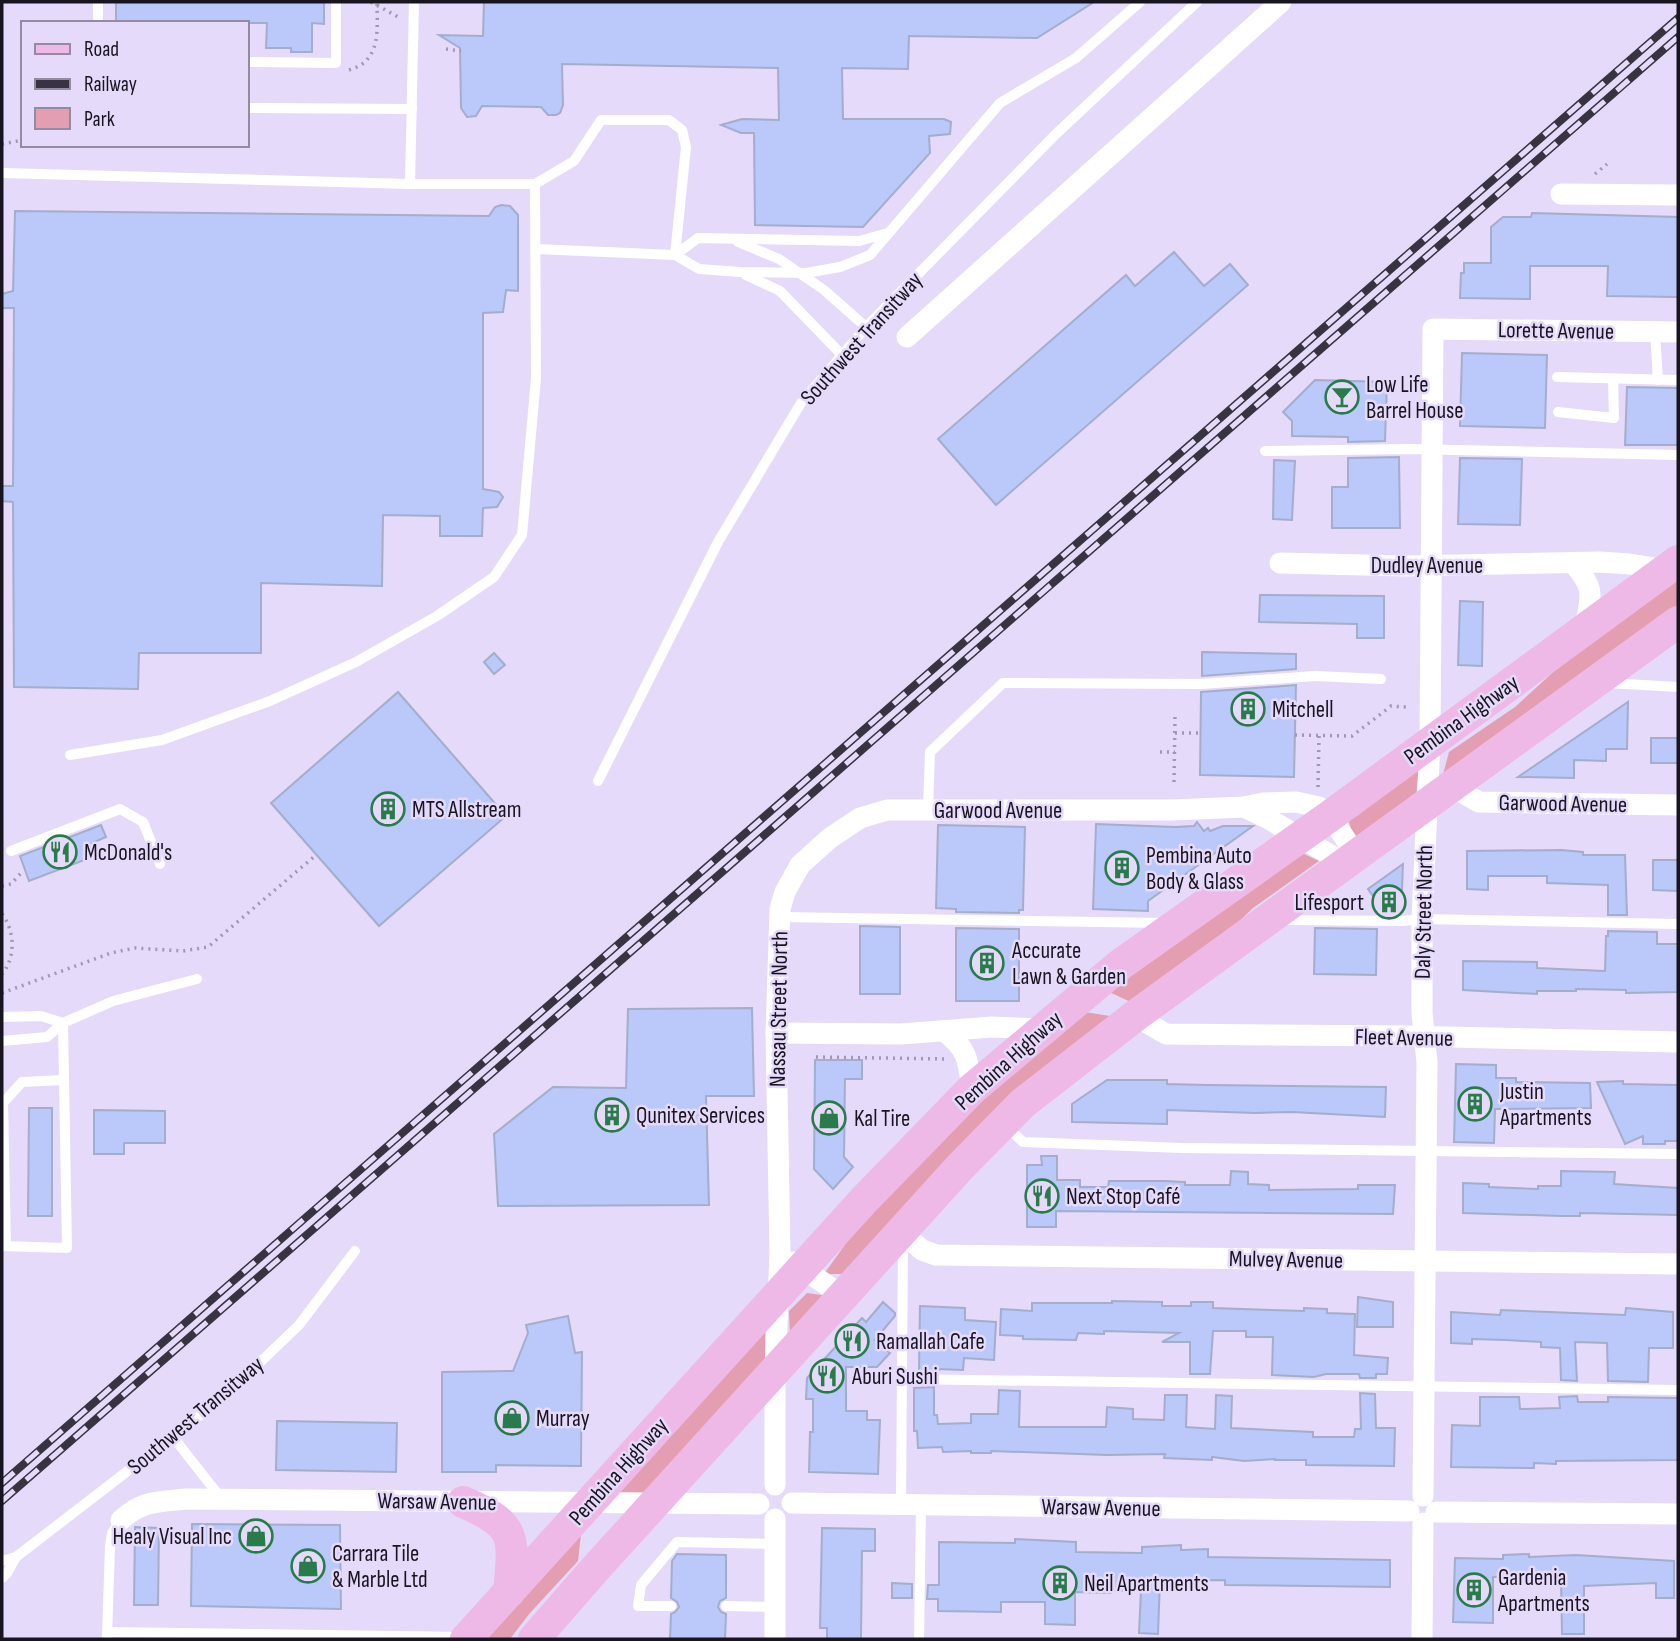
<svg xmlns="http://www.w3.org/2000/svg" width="1680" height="1641" font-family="'Sofia Sans Condensed',sans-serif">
<rect width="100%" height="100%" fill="#e6dafa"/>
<g fill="#e39fb1">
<path d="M1678,577V610L1441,782L1449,752L1515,707L1575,652Z"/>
<path d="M1419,765L1416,799L1355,841L1347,816Z"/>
<path d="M1300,852L1319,861L1253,908L1217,943L1135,1004L1107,991Z"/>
<path d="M1079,1011L1116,1017L850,1274H824L864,1218L940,1133Z"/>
<path d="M807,1293L829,1296L790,1339L789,1311Z"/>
<path d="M765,1326V1363L649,1497L611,1496Z"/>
<path d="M581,1534L578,1561L530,1613L510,1639H482Z"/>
</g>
<g fill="#bac8fa" stroke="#a4adcc" stroke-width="2">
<path d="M116,2H324V24L312,23V52H291V48H266L267,23H116Z"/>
<path d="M484,2H1094L1037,38L909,36L908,69L842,68L843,119H944L951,122L950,134L929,136L930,153L863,227L755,225L754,133H741L721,125L742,119L779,120L778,68L562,64L563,105L560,113L556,115H548L541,107L482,106L476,116L467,117L461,108L460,48L439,35L483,36Z"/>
<path d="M501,205L510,206L518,215V291L506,290L503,312L483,313V489L499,492L503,497L497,507L483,508L482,536H440V516L383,515L382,586L261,583V653H139L138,689L14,687L13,502L2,501V486H13L14,308H2V294L13,291L15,211L489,216L495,207Z"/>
<path d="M1532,213L1678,217V297L1607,296L1608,266H1530V299L1460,298L1461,273H1464V263H1491V227L1503,217H1531Z"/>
<path d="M1174,252L1204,286L1230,264L1248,285L996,505L938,439L1126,275L1135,286Z"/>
<path d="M1462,353L1547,355L1545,428L1460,426Z"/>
<path d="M1315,380L1387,382L1385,441L1348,442V437L1292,436V421L1283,412Z"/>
<path d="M1627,387L1678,388V445H1625Z"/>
<path d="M1399,457L1400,528H1332V487H1348V458Z"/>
<path d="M1460,458L1522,459L1520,525L1458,524Z"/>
<path d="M1274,460L1295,461L1292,520L1273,519Z"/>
<path d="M1260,595L1384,596V638H1357V624L1259,622Z"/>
<path d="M1460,601L1483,602L1482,666L1458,665Z"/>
<path d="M1202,652L1296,654V669L1202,676Z"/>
<path d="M494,653L505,665L494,674L484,662Z"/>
<path d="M1296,685L1294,777L1200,775L1201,692Z"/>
<path d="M398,692L506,816L379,926L271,803Z"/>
<path d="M1628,702L1627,749H1606V761L1574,760V778L1518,777Z"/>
<rect x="1651" y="738" width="27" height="25"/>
<path d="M1197,822L1204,831L1208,828L1210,831L1223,826H1253L1148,901V911L1093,909L1096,824L1175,827L1194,826Z"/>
<path d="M101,825L106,837L90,844L95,856L29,881L20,856Z"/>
<path d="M938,825L1025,827L1023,910H1019V913L956,912V909L936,908Z"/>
<path d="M1561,850L1583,852V855H1625L1627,915H1608V885L1547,883V876H1488V890L1467,889V851Z"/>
<path d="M1653,860H1678V891L1653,890Z"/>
<path d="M1403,864L1401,913H1385L1368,889Z"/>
<path d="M860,926L900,927V994H860Z"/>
<path d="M956,928L1019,929V1001H956Z"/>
<path d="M1315,928L1377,929L1376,975L1314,974Z"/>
<path d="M1608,931L1657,932V944H1678V992L1626,993V990L1576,989V991H1537V994L1463,990V961L1537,962V968L1605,971L1606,936H1608Z"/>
<path d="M752,1008L754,1096H706L709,1205L498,1206L494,1134L553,1087L626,1088L628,1009Z"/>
<path d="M815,1060H862V1079H845L844,1157L853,1167L833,1189L814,1169Z"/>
<path d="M1456,1064L1496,1065V1078H1516V1082L1590,1083L1591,1108L1495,1109L1494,1143L1454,1142Z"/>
<path d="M1107,1080H1167V1084L1208,1085L1386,1087L1385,1117L1292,1112L1255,1113L1167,1110V1124L1072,1122V1104Z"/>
<path d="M1623,1081V1084L1678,1085V1141H1665V1144H1643V1136L1625,1144L1597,1082Z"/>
<path d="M29,1108H52V1216H28Z"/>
<path d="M94,1110L165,1111V1143H124V1154H94Z"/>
<path d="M1041,1156H1057V1180H1080V1187H1108L1109,1181H1165L1185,1182V1185H1230L1231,1171L1248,1172V1184L1269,1185V1190L1358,1189V1185H1395L1393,1214L1056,1211V1227H1027V1165H1042Z"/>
<path d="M1561,1171L1615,1172L1614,1184L1678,1188V1215L1580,1213V1216H1561L1463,1213V1183L1489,1184V1187L1538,1189V1186H1561Z"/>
<path d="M1358,1297L1393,1302V1327H1357Z"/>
<path d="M1112,1301L1162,1302V1306H1191V1302H1213V1308L1304,1311V1308L1327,1309V1313L1355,1314L1354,1355L1388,1358L1387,1374H1376V1378H1360L1359,1374H1326L1314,1377L1272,1375L1273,1337H1246V1331H1213L1210,1374H1190V1342H1162L1179,1333L1104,1331V1334L1078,1333L1076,1340L1023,1339V1336L1000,1335L1001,1309L1032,1311V1303H1112Z"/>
<path d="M883,1302L895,1313V1316L875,1340L890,1353L877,1367H846V1411H867V1420H880L878,1474L809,1472L810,1432H813V1399H806L807,1378L862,1318L866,1322Z"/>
<path d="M920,1306L965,1308V1320L996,1322L994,1360L964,1358L963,1370L937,1369V1372L919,1371Z"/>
<path d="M1626,1308L1673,1312V1348H1649L1648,1382L1608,1381L1607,1343L1575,1342L1577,1381L1561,1380L1560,1348L1541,1347V1342L1506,1340L1472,1339V1344L1451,1343V1312L1500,1315L1501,1310L1625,1315Z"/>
<path d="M568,1316L575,1353L582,1352L581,1466L496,1465V1472H442V1372L513,1371L528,1333L526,1325Z"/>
<path d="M934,1387V1415H937L938,1424L971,1423V1414H998L999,1390L1020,1391L1019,1427H1106L1107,1407L1133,1409V1419L1164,1420L1165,1395H1187L1186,1427L1215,1429L1216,1395L1232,1396L1231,1428L1313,1432V1437H1354L1355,1429H1361L1360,1393L1375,1394L1376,1428H1395L1394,1466L1306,1465V1460H1275V1459L1244,1461L1212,1457V1460L1164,1458L1165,1454L1107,1455L991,1451V1453H971V1451L943,1452L942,1447L918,1448L917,1431H914V1388Z"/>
<path d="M1577,1396L1578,1402H1608V1397L1678,1398V1460L1556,1461V1464L1534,1463V1468L1451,1467L1452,1425L1480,1426V1397H1519L1520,1409L1560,1408L1559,1397Z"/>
<path d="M277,1421L397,1423L396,1472L276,1470Z"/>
<path d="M192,1524L340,1525L341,1609L191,1606Z"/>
<path d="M135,1527L159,1528L158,1605H134Z"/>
<path d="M822,1528L875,1529V1551H862L861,1639H827V1628H820Z"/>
<path d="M1015,1539L1076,1542V1552L1142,1553V1547L1181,1545V1550L1208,1549V1557L1390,1560V1587L1225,1585V1580L1160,1581L1158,1634L1139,1633L1141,1590L1111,1591V1593L1075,1592V1625L1045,1624V1602H1001V1612L938,1611V1599H927L928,1585H939V1542L1015,1543Z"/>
<path d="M677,1554L726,1555V1598L720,1601L718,1607L721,1612L726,1614L725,1639H670L671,1614L675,1612L679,1607L677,1602L671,1598L672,1561Z"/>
<path d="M1529,1554V1557L1576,1555L1674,1561V1598H1656V1583L1584,1586V1634H1562L1561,1581L1537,1582V1576L1493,1577V1623L1453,1622L1455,1558L1503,1559V1555Z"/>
<path d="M892,1583L912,1584V1598H892Z"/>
</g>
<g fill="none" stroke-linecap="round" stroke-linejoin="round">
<g stroke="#a197b0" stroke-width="3.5" stroke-dasharray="2 5" stroke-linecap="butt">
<path d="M371,2L400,18"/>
<path d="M446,49L461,51"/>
<path d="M349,70C382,61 377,29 377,2"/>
<path d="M2,144L23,140"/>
<path d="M1595,174L1607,164"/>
<path d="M1175,733H1201"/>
<path d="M1295,735L1352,736L1391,706L1406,707"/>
<path d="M1160,752H1175"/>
<path d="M1174,782L1175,717"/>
<path d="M1318,787L1319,736"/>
<path d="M2,886L11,884L21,873"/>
<path d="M2,914C15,931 16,957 2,974"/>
<path d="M2,993L111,953L135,948L183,951L208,947L316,855"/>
<path d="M816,1057L947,1059"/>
</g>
<g stroke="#fff" stroke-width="10">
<path d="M98,23V2"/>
<path d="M247,62L336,63V2"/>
<path d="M247,108L412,109"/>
<path d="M2,173L410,184H535L574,161L601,120H669L682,130L686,147L675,255"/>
<path d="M410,184L414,2"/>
<path d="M738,242L779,259L824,290L866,327"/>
<path d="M536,249L675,255L699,269L740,272L806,273L840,267L870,255L1000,103L1076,58L1140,2"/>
<path d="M675,255L698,238L859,241L888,233"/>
<path d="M746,275L780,291L842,355"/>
<path d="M1655,332L1658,380"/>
<path d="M1557,377L1678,380"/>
<path d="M1558,412L1614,418L1613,379"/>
<path d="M1265,451L1409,449L1678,455"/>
<path d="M1608,683L1678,687"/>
<path d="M70,755L162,740L270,701L356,662L437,616L494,577L522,535L536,378L535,184"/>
<path d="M598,781L718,542L801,403L866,327L1056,134L1197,2"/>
<path d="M928,810L930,752L1003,683L1201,684L1315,676L1381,679"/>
<path d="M11,851L120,809L143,822L160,864"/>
<path d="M779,917L1165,923"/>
<path d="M1282,920L1402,921L1422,919L1678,924"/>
<path d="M2,1017L41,1016L63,1023"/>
<path d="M2,1041L47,1037L63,1023L113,1001L197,979"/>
<path d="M1005,1125L1023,1142L1182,1148L1678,1154"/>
<path d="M2,1246L67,1248L63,1023"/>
<path d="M6,1246L3,1103L22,1082L64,1080"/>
<path d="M903,1379L1678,1390"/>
<path d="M173,1437L221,1498"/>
<path d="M901,1505L903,1242"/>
<path d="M2,1561L16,1557L225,1396L299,1325L355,1251"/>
<path d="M2,1578L7,1573L16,1557"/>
<path d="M671,1606H638L641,1585L677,1542L774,1544"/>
<path d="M726,1606L775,1607"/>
<path d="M107,1632L465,1637"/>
<path d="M107,1637L110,1546L112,1533L121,1520"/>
<path d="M919,1639L921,1505"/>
</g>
<g stroke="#fff" stroke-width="21">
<path d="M1561,194L1678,195"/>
<path d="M907,337L1281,2"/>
<path d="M1280,563L1406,566L1599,562L1630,564L1666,570"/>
<path d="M1574,564C1597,591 1590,596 1585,629"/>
<path d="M1452,787L1479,802L1678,805"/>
<path d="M1244,807L1267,818L1346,864"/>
<path d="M1135,1016L1166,1034L1403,1036L1678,1042"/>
<path d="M944,1031C968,1049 968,1060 972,1089"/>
<path d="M776,1033L901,1034L992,1027L1042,1029"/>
<path d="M902,1232L922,1250L936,1255L1678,1264"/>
<path d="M793,1262L843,1296"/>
<path d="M775,1485V1371L780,1253L776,1033L780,909L785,892L800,865L830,838L860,818L887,810H1172L1244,807L1263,803L1296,802L1319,807L1330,816L1357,856"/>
<path d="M1423,1496L1427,1062L1422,1013V919L1430,741L1433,329L1678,332"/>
<path d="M792,1503L1409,1511"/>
<path d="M1436,1512L1678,1514"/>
<path d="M121,1520C142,1500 159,1502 186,1499L759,1504"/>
<path d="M775,1639V1519"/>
<path d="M1422,1639L1423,1523"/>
</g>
<g stroke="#eeb9e6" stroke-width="32">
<path d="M463,1502C518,1525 514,1538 509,1592"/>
<path d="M466,1639L864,1200L972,1089L1121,964L1330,816L1678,561"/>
<path d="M534,1639L595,1569L961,1166L1023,1103L1135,1016L1678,622"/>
</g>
<defs>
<g id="rail">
<path d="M2,1483L1678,18"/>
<path d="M2,1501L1678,37"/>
</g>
</defs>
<use href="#rail" stroke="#383341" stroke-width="8"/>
<use href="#rail" stroke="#e6dafa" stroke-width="5" stroke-dasharray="16" stroke-linecap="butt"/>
</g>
<defs>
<symbol id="bar-ring" viewBox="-11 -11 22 22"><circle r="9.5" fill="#e6dafa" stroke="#2a7b4c" stroke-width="1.5"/><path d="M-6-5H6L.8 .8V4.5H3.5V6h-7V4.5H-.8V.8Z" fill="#2a7b4c"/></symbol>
<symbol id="building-ring" viewBox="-11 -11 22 22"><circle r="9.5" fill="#e6dafa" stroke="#2a7b4c" stroke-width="1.5"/><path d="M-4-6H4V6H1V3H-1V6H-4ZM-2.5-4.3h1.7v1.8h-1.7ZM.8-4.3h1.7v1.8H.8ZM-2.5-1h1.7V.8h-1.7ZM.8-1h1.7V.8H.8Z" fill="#2a7b4c"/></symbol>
<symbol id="restaurant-ring" viewBox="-11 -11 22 22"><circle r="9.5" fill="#e6dafa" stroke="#2a7b4c" stroke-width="1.5"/><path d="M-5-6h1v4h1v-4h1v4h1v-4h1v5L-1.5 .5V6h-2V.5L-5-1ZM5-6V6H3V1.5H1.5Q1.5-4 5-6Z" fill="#2a7b4c"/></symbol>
<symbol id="shop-ring" viewBox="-11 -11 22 22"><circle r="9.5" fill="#e6dafa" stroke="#2a7b4c" stroke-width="1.5"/><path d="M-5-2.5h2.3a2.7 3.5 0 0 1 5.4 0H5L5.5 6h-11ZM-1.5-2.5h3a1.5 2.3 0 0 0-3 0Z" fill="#2a7b4c"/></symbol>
</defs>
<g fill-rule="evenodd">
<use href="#bar-ring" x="1323" y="378" width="38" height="38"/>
<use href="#building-ring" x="1229" y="690" width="38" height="38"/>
<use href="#building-ring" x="369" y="790" width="38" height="38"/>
<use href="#restaurant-ring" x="41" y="833" width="38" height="38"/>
<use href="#building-ring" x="1103" y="849" width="38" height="38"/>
<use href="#building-ring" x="1370" y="883" width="38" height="38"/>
<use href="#building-ring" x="968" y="944" width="38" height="38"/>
<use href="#building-ring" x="1456" y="1085" width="38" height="38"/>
<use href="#building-ring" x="593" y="1096" width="38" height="38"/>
<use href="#shop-ring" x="810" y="1099" width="38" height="38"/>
<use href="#restaurant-ring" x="1023" y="1177" width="38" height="38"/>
<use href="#restaurant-ring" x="833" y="1322" width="38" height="38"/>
<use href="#restaurant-ring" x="808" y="1357" width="38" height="38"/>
<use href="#shop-ring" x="493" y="1399" width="38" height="38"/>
<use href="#shop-ring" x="237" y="1517" width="38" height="38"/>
<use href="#shop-ring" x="289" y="1547" width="38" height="38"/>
<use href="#building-ring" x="1041" y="1564" width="38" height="38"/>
<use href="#building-ring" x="1455" y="1571" width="38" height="38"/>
</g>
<g text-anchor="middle" stroke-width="5" stroke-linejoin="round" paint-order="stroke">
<g font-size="23" fill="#191520" stroke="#e6dafa">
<text transform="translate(1556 330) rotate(1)" y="8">Lorette Avenue</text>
<text transform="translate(861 338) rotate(-48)" y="8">Southwest Transitway</text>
<text x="1427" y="573">Dudley Avenue</text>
<text transform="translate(1461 719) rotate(-36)" y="8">Pembina Highway</text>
<text transform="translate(1563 803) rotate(1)" y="8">Garwood Avenue</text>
<text x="998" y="818">Garwood Avenue</text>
<text transform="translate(1423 912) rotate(-89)" y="8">Daly Street North</text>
<text transform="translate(778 1009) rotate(-89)" y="8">Nassau Street North</text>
<text transform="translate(1404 1037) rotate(1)" y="8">Fleet Avenue</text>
<text transform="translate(1008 1060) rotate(-42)" y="8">Pembina Highway</text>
<text transform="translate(1286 1259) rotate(1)" y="8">Mulvey Avenue</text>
<text transform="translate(195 1415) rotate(-40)" y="8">Southwest Transitway</text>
<text transform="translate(618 1471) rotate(-48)" y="8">Pembina Highway</text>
<text transform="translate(437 1501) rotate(1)" y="8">Warsaw Avenue</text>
<text transform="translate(1101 1507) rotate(1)" y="8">Warsaw Avenue</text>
</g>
<g font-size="23" fill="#191520" stroke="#e6dafa" text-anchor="start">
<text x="1366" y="392">Low Life<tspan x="1366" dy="26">Barrel House</tspan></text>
<text x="1272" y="717">Mitchell</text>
<text x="412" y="817">MTS Allstream</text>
<text x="84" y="860">McDonald's</text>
<text x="1146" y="863">Pembina Auto<tspan x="1146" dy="26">Body &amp; Glass</tspan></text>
<text x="1364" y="910" text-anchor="end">Lifesport</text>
<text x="1012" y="958">Accurate<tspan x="1012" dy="26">Lawn &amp; Garden</tspan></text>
<text x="1500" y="1099">Justin<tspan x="1500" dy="26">Apartments</tspan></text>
<text x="636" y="1123">Qunitex Services</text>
<text x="854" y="1126">Kal Tire</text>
<text x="1066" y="1204">Next Stop Café</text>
<text x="876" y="1349">Ramallah Cafe</text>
<text x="852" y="1384">Aburi Sushi</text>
<text x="536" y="1426">Murray</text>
<text x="232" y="1544" text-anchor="end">Healy Visual Inc</text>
<text x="332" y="1561">Carrara Tile<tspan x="332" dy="26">&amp; Marble Ltd</tspan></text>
<text x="1498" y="1585">Gardenia<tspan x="1498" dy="26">Apartments</tspan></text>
<text x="1084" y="1591">Neil Apartments</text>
</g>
</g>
<rect width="1680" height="1641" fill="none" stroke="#191520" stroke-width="7"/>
<rect x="21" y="21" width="228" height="126" fill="#e6dafa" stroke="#948ba3" stroke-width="2"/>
<rect x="35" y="44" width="35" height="10" fill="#eeb9e6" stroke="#948ba3" stroke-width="2"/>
<text x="84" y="56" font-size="21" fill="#191520">Road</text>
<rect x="35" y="79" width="35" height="10" fill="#383341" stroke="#948ba3" stroke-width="2"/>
<text x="84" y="91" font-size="21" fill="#191520">Railway</text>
<rect x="35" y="108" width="35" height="21" fill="#e39fb1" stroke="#948ba3" stroke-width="2"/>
<text x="84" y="126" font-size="21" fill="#191520">Park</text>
</svg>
